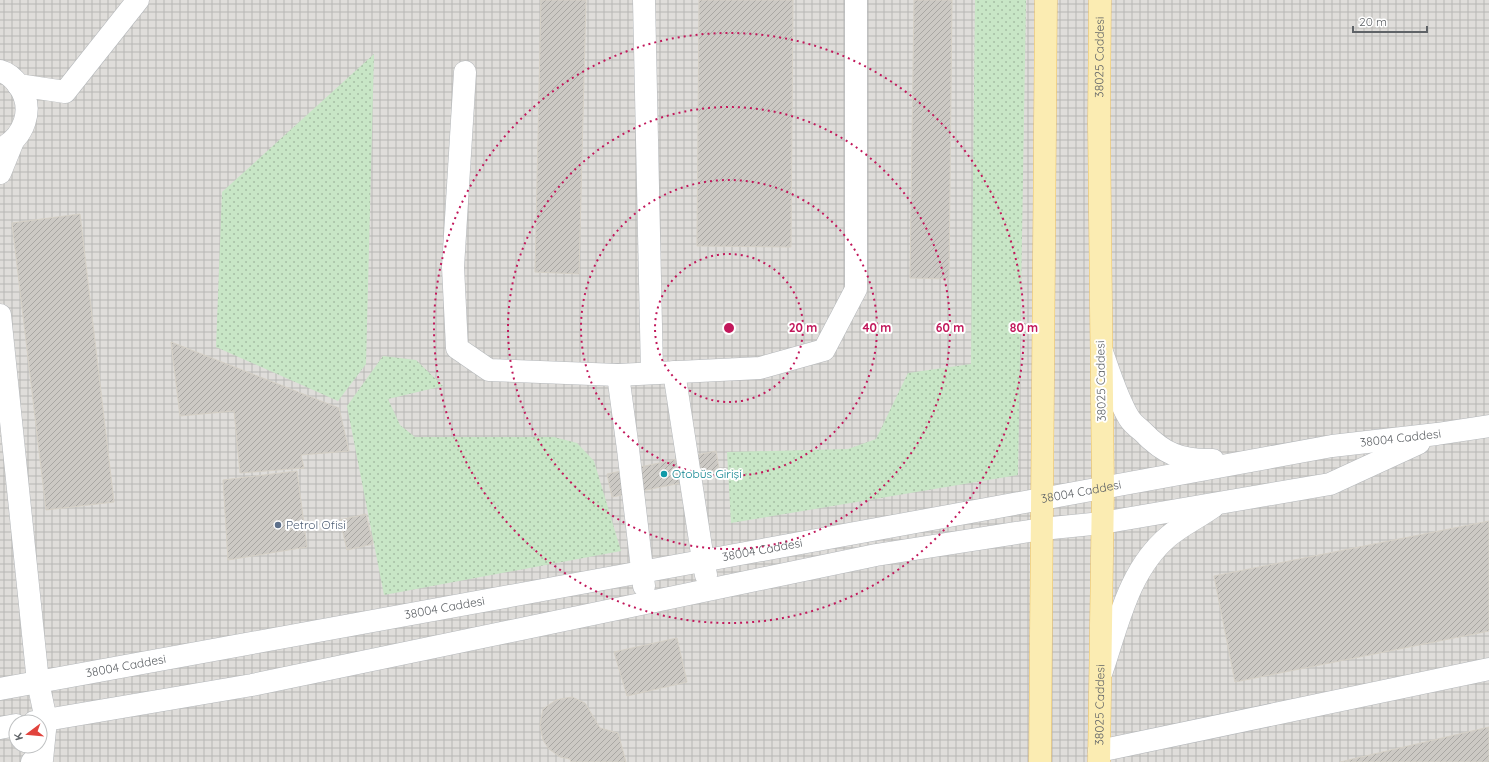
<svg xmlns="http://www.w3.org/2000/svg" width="1489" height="762" font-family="Quicksand,sans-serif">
<defs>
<pattern id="industrial-grid" width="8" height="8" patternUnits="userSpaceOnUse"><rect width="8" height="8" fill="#dfddda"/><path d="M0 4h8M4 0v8" fill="none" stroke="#b8b7b5"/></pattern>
<pattern id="grass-dots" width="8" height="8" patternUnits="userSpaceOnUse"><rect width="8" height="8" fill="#c8e6c6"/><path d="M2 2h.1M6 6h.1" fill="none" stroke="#a6bea5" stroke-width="1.8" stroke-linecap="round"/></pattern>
<pattern id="building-hatch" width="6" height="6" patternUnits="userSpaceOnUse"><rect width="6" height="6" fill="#ccc9c4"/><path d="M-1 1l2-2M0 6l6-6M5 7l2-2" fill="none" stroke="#a9a7a3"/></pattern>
</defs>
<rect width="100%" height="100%" fill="#f0eee8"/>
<path fill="url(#industrial-grid)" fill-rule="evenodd" d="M0,0H1489V762H0ZM16,722H40V746H16Z"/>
<g fill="url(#grass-dots)">
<path d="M975,0H1026L1018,475L731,523L727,452L848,449L876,439L908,373L971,364Z"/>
<path d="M374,54L366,364L338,401L216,347L222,192Z"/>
<path d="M383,356L416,360L443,386L388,399L400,425L415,437H554L577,443L594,461L621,551L384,595L347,406Z"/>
</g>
<g fill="url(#building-hatch)" stroke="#d5d0c6">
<path d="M541,0H586L579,274L535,272Z"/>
<path d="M699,0H793L791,247L697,246Z"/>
<path d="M914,0H952L949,279L910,278Z"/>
<path d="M80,214L114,502L46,510L12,223Z"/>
<path d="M171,342L339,408L349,451L301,455L304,468L240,473L234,411L180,416Z"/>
<path d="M716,451L720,475L612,497L607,474Z"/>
<path d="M297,471L307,547L228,560L223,480Z"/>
<path d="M366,514L373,544L347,550L340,520Z"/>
<path d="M1489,521V631L1235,682L1214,576Z"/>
<path d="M677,638L687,682L627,696L614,652Z"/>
<path d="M572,697L585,703L600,728L618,733L626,762H571L570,759L560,757L549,749L543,740L540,725L543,709L556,700Z"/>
<path d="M1489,727V762H1340Z"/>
</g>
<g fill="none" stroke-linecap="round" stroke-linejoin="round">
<defs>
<g id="minor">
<path d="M644,0L652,373"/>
<path d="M0,71C8,73 15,80 19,86C35,109 24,138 0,149"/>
<path d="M465,72L453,267L457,348L489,370L618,375L760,368L824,350L856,289V0"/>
<path d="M18,85L65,92L138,0"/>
<path d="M0,173L13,141"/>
<path d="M0,315L38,682L46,720L42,760L32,762"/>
<path d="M1102,352C1110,374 1117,398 1129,418C1132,423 1137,427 1142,431C1164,454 1181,461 1213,460"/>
<path d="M674,372L703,560L706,575"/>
<path d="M618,375L628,449L644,586"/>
<path d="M1102,671C1118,624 1129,569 1169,536C1182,525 1199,517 1213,507"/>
<path id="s1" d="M0,689L1332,446L1437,434L1489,426"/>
<path d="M34,722L252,685L876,555L1042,529L1102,523L1330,484L1419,443"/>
<path d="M0,728L16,725"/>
<path d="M1099,751L1489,669"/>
</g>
<g id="major">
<path d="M1040,762L1046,0"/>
<path id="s2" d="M1099,762L1103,488L1099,124L1100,0"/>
</g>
</defs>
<use href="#minor" stroke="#b5b8bb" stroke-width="23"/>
<use href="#major" stroke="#ebc066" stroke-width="23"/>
<use href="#minor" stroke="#fff" stroke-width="22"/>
<use href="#major" stroke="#fbecb2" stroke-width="22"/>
</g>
<g fill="none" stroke="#c2185b" stroke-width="2" stroke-dasharray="2 4">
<circle cx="729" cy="328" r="74"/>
<circle cx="729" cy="328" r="148"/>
<circle cx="729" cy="328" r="221"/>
<circle cx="729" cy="328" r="295"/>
</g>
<circle fill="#0f9aa8" stroke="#fff" stroke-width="1.5" cx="664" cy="474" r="4"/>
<circle fill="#5c6f8a" stroke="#fff" stroke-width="1.5" cx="278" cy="525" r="4"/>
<g text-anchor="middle" stroke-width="4" stroke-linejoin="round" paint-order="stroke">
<g font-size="12" fill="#5f6367" stroke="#fff">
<text dy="4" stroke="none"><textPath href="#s2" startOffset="705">38025 Caddesi</textPath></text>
<text transform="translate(1101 381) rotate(-91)" y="4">38025 Caddesi</text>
<text dy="4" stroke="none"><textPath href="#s1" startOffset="1423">38004 Caddesi</textPath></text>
<text dy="4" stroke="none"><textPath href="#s1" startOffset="1099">38004 Caddesi</textPath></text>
<text dy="4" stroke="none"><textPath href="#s1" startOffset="775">38004 Caddesi</textPath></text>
<text dy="4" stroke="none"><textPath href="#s1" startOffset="452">38004 Caddesi</textPath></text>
<text dy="4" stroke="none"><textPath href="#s1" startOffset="128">38004 Caddesi</textPath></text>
<text dy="4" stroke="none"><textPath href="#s2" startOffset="57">38025 Caddesi</textPath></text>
</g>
<g font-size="12" fill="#0d838f" stroke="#fff" text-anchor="start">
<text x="672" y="478">Otobüs Girişi</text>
</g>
<g font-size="12" fill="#4e5e75" stroke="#fff" text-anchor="start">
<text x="286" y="529">Petrol Ofisi</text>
</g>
</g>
<circle cx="729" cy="328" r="6" fill="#c2185b" stroke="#fff" stroke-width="2"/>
<g font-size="12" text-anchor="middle" font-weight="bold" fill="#c2185b" stroke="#fff" stroke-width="4" stroke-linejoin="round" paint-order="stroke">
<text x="803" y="332">20 m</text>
<text x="877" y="332">40 m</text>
<text x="950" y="332">60 m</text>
<text x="1024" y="332">80 m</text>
</g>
<g transform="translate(28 734) rotate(254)"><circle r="19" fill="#ffffff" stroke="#bfc1c2"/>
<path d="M0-3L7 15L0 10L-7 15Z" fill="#e1433d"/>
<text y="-6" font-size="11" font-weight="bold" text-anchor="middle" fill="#5f6367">K</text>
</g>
<path d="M1353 26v6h74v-6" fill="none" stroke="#5f6367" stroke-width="2"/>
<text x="1359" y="26" font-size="12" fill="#5f6367" stroke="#ffffff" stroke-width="3" paint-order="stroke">20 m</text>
</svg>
